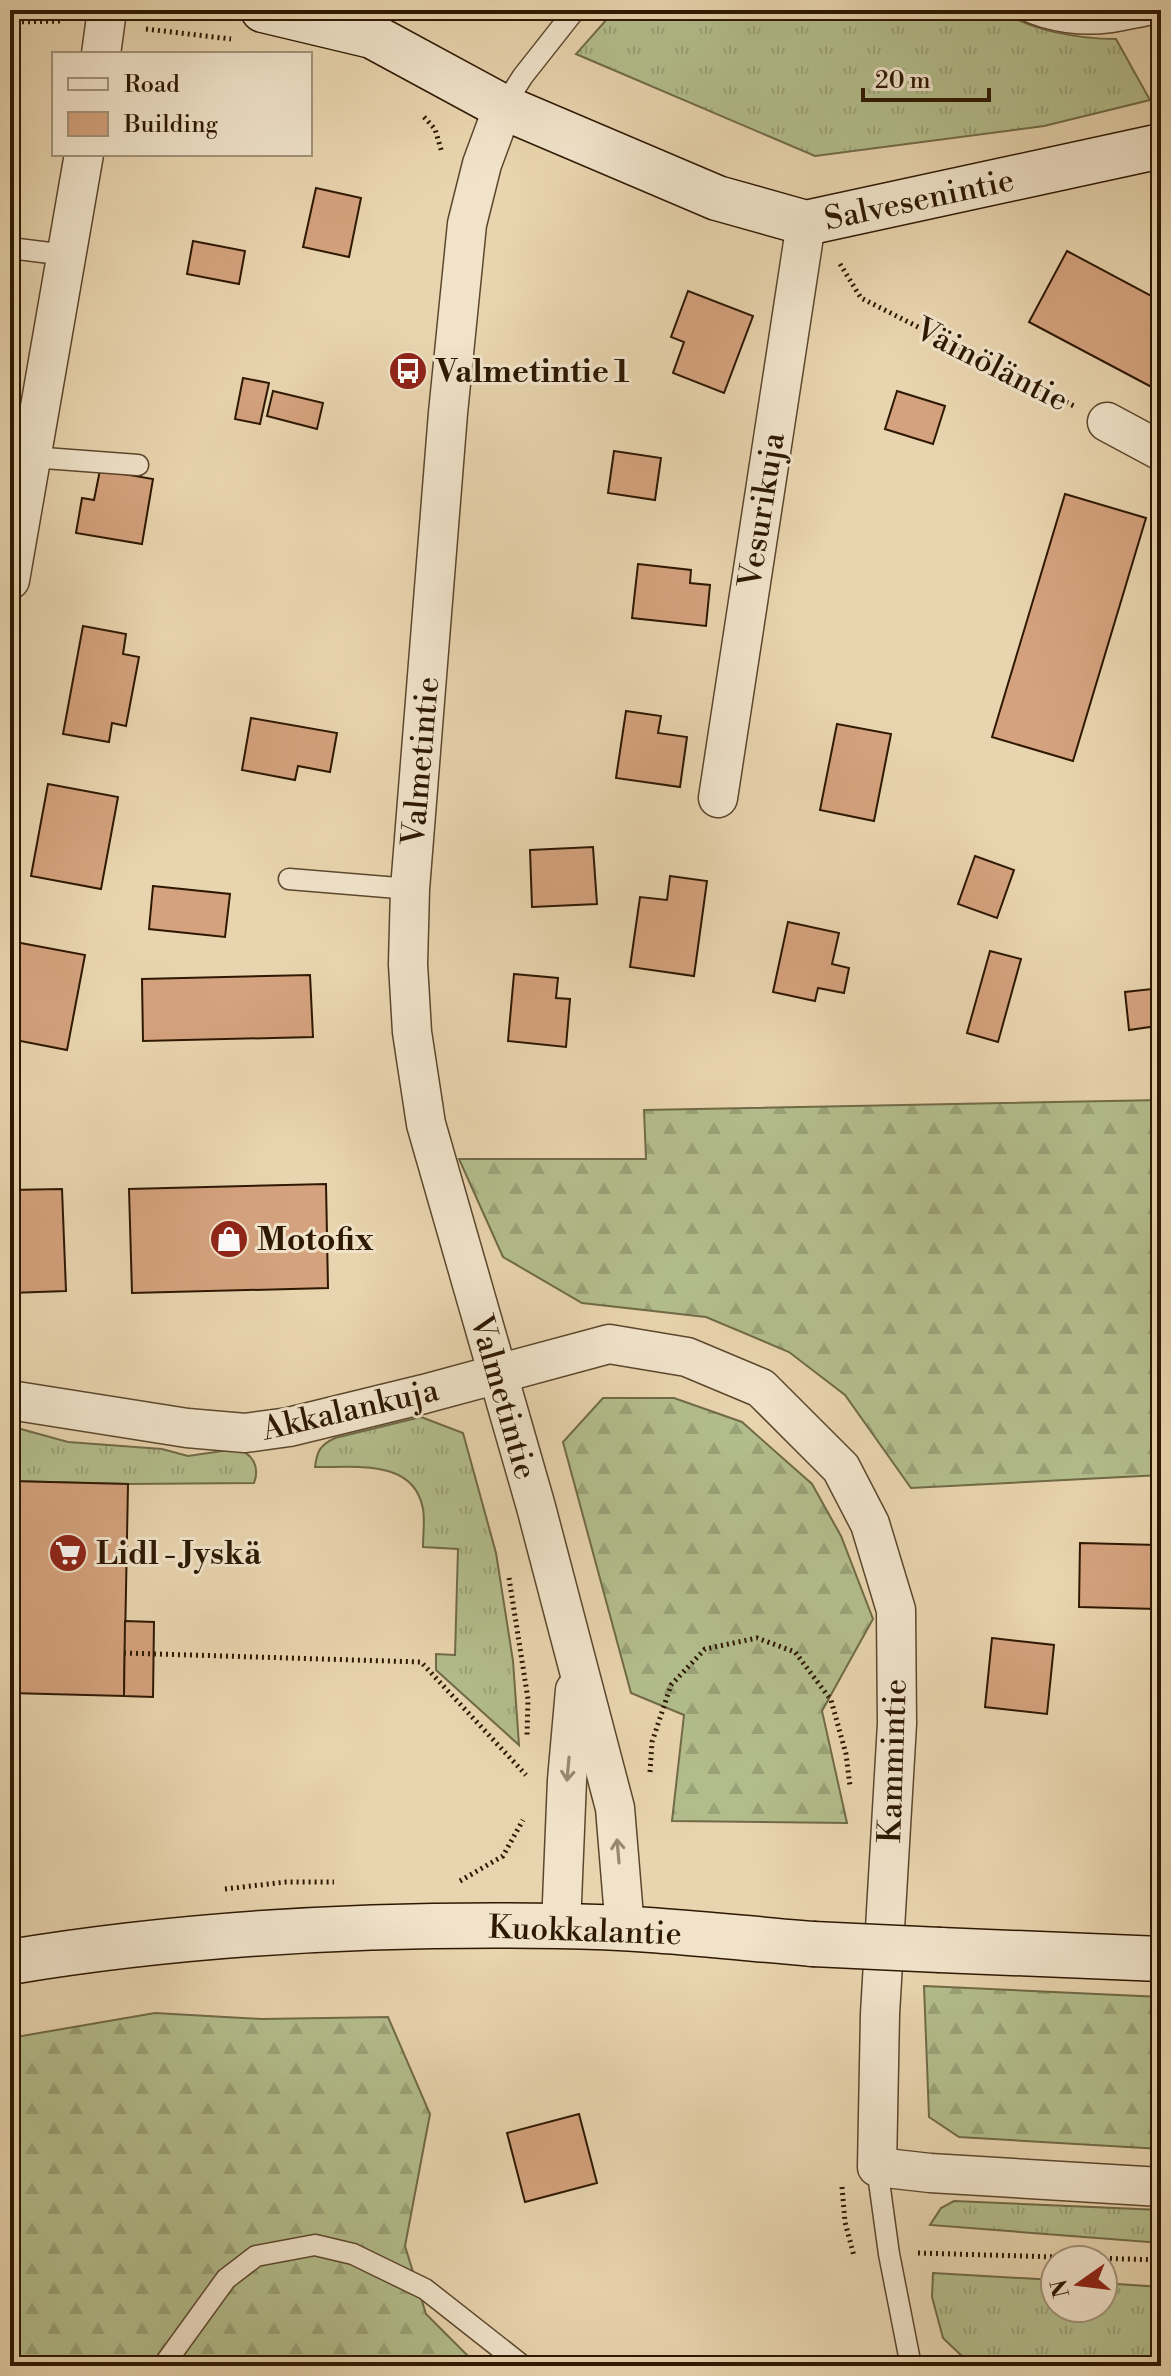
<svg xmlns="http://www.w3.org/2000/svg" width="1171" height="2376" font-family="'Libre Bodoni',serif">
<defs>
<pattern id="grass-tufts" width="24" height="20" patternUnits="userSpaceOnUse" patternTransform="scale(2)"><rect width="24" height="20" fill="#b3bd8c"/><path d="M3 7l-1-3M5 7V3M7 7l1-3M15 17l-1-3M17 17v-4M19 17l1-3" fill="none" stroke="#9aa277"/></pattern>
<pattern id="forest-firs" width="22" height="20" patternUnits="userSpaceOnUse" patternTransform="scale(2)"><rect width="22" height="20" fill="#b3bd8c"/><path d="M5 1l3.5 6h-7zM16 11l3.5 6h-7z" fill="#9aa277"/></pattern>
</defs>
<rect width="100%" height="100%" fill="#e8d4ae"/>
<filter id="stains"><feTurbulence type="fractalNoise" baseFrequency=".0025" numOctaves="4"/><feColorMatrix values="0 0 0 0 .2 0 0 0 0 .09 0 0 0 0 .02 0 0 0 .5 -.17"/></filter>
<radialGradient id="worn" r=".72"><stop offset=".6" stop-color="#630" stop-opacity="0"/><stop offset="1" stop-color="#630" stop-opacity=".3"/></radialGradient>
<g fill="url(#grass-tufts)" stroke="#706a47" stroke-width="2">
<path d="M615,10H1001C1030,31 1080,39 1116,39L1150,100L1044,126L815,156L576,54Z"/>
<path d="M421,1417L463,1433L496,1553L513,1661L519,1745L436,1670V1654L455,1655L458,1549L423,1547C423,1535 425,1520 423,1509C414,1458 354,1468 315,1467C317,1451 320,1445 335,1438Z"/>
<path d="M10,1426L68,1442L162,1449L188,1456L236,1449C253,1453 260,1467 254,1483L128,1484L10,1481Z"/>
<path d="M954,2201L1161,2210V2243L930,2225L941,2208Z"/>
<path d="M933,2273L1055,2280V2308H1103V2283L1161,2287V2366L966,2360L943,2338L932,2297Z"/>
</g>
<g fill="url(#forest-firs)" stroke="#706a47" stroke-width="2">
<path d="M1161,1100V1475L911,1488L845,1395L789,1352L706,1317L582,1303L503,1257L459,1159H646L644,1110Z"/>
<path d="M603,1398H674L742,1422L812,1484L841,1536L873,1619L822,1711L847,1823L672,1821L684,1715L631,1693L563,1442Z"/>
<path d="M924,1986L1161,1997V2149L959,2137L929,2117Z"/>
<path d="M155,2013L262,2019L388,2017L430,2114L405,2246L426,2314L478,2366H10V2038Z"/>
</g>
<g fill="#d4a27e" stroke="#2e1802" stroke-width="2">
<path d="M316,188L361,198L349,257L303,247Z"/>
<path d="M193,241L245,251L239,284L187,274Z"/>
<path d="M1067,251L1161,301V392L1029,322Z"/>
<path d="M688,291L753,316L724,393L673,373L684,342L671,337Z"/>
<path d="M243,378L269,383L260,424L235,419Z"/>
<path d="M273,391L323,403L317,429L267,416Z"/>
<path d="M897,391L945,406L933,444L885,429Z"/>
<path d="M614,451L661,458L655,500L608,493Z"/>
<path d="M100,470L153,479L142,544L76,533L82,498L94,500Z"/>
<path d="M1065,494L1146,518L1073,761L992,737Z"/>
<path d="M638,564L691,570L690,583L710,585L706,626L632,618Z"/>
<path d="M83,626L126,634L123,654L139,657L126,726L112,723L109,742L63,734Z"/>
<path d="M626,711L661,716L658,733L687,737L680,787L616,778Z"/>
<path d="M251,718L337,733L330,772L298,766L295,780L242,770Z"/>
<path d="M837,724L891,734L874,821L820,810Z"/>
<path d="M48,784L118,797L101,889L31,876Z"/>
<path d="M593,847L597,904L532,907L530,850Z"/>
<path d="M975,856L1014,870L997,918L958,904Z"/>
<path d="M670,876L707,881L694,976L630,967L640,897L667,900Z"/>
<path d="M153,886L230,894L225,937L149,929Z"/>
<path d="M788,922L839,933L832,964L849,968L844,993L818,988L815,1001L773,992Z"/>
<path d="M10,941L85,955L67,1050L10,1039Z"/>
<path d="M990,951L1021,959L998,1042L967,1033Z"/>
<path d="M514,974L558,978L556,998L570,999L566,1047L508,1041Z"/>
<path d="M310,975L313,1037L143,1041L142,979Z"/>
<path d="M1161,988V1045H1159L1157,1026L1129,1030L1125,992Z"/>
<path d="M326,1184L328,1288L132,1293L129,1189Z"/>
<path d="M62,1189L66,1291L10,1293V1190Z"/>
<path d="M10,1481L128,1484L124,1696L10,1693Z"/>
<path d="M1080,1543L1157,1545L1156,1609L1079,1607Z"/>
<path d="M125,1621L154,1622L153,1697L124,1696Z"/>
<path d="M992,1638L1054,1645L1047,1714L985,1707Z"/>
<path d="M579,2114L597,2183L525,2202L507,2133Z"/>
</g>
<g fill="none" stroke-linecap="round" stroke-linejoin="round">
<defs>
<g id="lane">
<path d="M1025,10C1050,22 1083,26 1111,22C1126,20 1140,16 1154,14"/>
<path d="M503,107L523,76L575,10"/>
<path d="M10,248L66,255"/>
<path d="M10,430L35,433"/>
<path d="M31,457L138,465"/>
<path d="M289,879L410,889"/>
<path d="M877,2167L889,2254L911,2366"/>
<path d="M163,2366L226,2279L256,2256L315,2245L353,2254L425,2289L523,2366"/>
</g>
<g id="street">
<path d="M101,54L107,10"/>
<path d="M503,107L482,164L467,224L448,413L410,889L408,964L412,1032L426,1124L536,1507L615,1808L625,1929"/>
<path d="M1107,422L1161,451"/>
<path d="M10,580L84,154"/>
<path d="M718,798L806,223"/>
<path d="M10,1400L187,1428L245,1433L289,1427L424,1394L609,1344L687,1357L761,1388L841,1468L870,1524L896,1610L897,1724L880,2014L877,2167L930,2173L1161,2187"/>
<path d="M561,1926L567,1780L575,1690"/>
</g>
<g id="secondary">
<path d="M263,10L372,36L503,107L717,198L806,223L1161,146"/>
<path d="M940,1950L1161,1959"/>
<path d="M10,1962C191,1932 376,1923 559,1926C644,1927 729,1937 813,1944"/>
</g>
</defs>
<use href="#lane" stroke="#5c472d" stroke-width="23"/>
<use href="#street" stroke="#5c472d" stroke-width="41"/>
<use href="#secondary" stroke="#2e1802" stroke-width="47"/>
<g stroke="#2e1802" stroke-width="5" stroke-dasharray="2 4" stroke-linecap="butt">
<path d="M10,22L64,21"/>
<path d="M146,29L231,39"/>
<path d="M1154,45L1161,59"/>
<path d="M424,117L435,129L442,153"/>
<path d="M840,264L861,298L1074,406"/>
<path d="M509,1578L528,1699L527,1735"/>
<path d="M124,1653L421,1662L526,1775"/>
<path d="M650,1772L652,1742L671,1685L705,1649L757,1638L795,1652L831,1700L846,1754L850,1786"/>
<path d="M460,1881L503,1856L523,1820"/>
<path d="M225,1889L286,1882H334"/>
<path d="M842,2187L845,2222L854,2256"/>
<path d="M918,2253L1161,2260"/>
</g>
<use href="#lane" stroke="#f0e3ca" stroke-width="20"/>
<use href="#street" stroke="#f0e3ca" stroke-width="38"/>
<use href="#secondary" stroke="#f0e3ca" stroke-width="44"/>
<defs>
<path id="secondary-bridge" d="M813,1944L940,1950"/>
</defs>
<use href="#secondary-bridge" stroke="#2e1802" stroke-width="47" stroke-linecap="butt"/>
<use href="#secondary-bridge" stroke="#f0e3ca" stroke-width="44"/>
</g>
<defs><path id="oneway-shaft" d="M-6 0H5M1.5-3L5.5 0L1.5 3" fill="none" stroke-width="1.6" stroke-linecap="round" stroke-linejoin="round" transform="scale(2)"/></defs>
<g stroke="#998870">
<use href="#oneway-shaft" transform="translate(568 1769) rotate(95)"/>
<use href="#oneway-shaft" transform="translate(618 1851) rotate(-95)"/>
</g>
<defs>
<symbol id="bus-disc" viewBox="-11 -11 22 22"><circle r="9.5" fill="#8f2418" stroke="#f0e3ca"/><path d="M-5-6H5V4H4V6H2V4H-2V6H-4V4H-5ZM-3.5-4V0h7V-4ZM-3.5 1.2v1.5H-2V1.2ZM2 1.2v1.5H3.5V1.2Z" fill="#fff"/></symbol>
<symbol id="shop-disc" viewBox="-11 -11 22 22"><circle r="9.5" fill="#8f2418" stroke="#f0e3ca"/><path d="M-5-2.5h2.3a2.7 3.5 0 0 1 5.4 0H5L5.5 6h-11ZM-1.5-2.5h3a1.5 2.3 0 0 0-3 0Z" fill="#fff"/></symbol>
<symbol id="supermarket-disc" viewBox="-11 -11 22 22"><circle r="9.5" fill="#8f2418" stroke="#f0e3ca"/><path d="M-6-5.5h2.5l.6 2H6L4.5 2H-2.5L-4.4-4H-6ZM-1.5 3.2a1.3 1.3 0 1 0 .1 0ZM3 3.2a1.3 1.3 0 1 0 .1 0Z" fill="#fff"/></symbol>
</defs>
<g fill-rule="evenodd">
<use href="#bus-disc" x="386" y="349" width="44" height="44"/>
<use href="#shop-disc" x="207" y="1217" width="44" height="44"/>
<use href="#supermarket-disc" x="46" y="1531" width="44" height="44"/>
</g>
<g text-anchor="middle" stroke-width="6" stroke-linejoin="round" paint-order="stroke">
<g font-size="32" fill="#2e1802" stroke="#f0e3ca">
<text transform="translate(919 199) rotate(-12)" y="11">Salvesenintie</text>
<text transform="translate(992 364) rotate(27)" y="11">Väinöläntie</text>
<text transform="translate(761 510) rotate(-81)" y="11">Vesurikuja</text>
<text transform="translate(420 761) rotate(-85)" y="11">Valmetintie</text>
<text transform="translate(504 1397) rotate(74)" y="11">Valmetintie</text>
<text transform="translate(350 1409) rotate(-13)" y="11">Akkalankuja</text>
<text transform="translate(892 1761) rotate(-88)" y="11">Kammintie</text>
<text transform="translate(585 1930) rotate(2)" y="11">Kuokkalantie</text>
</g>
<g font-size="32" font-weight="bold" fill="#2e1802" stroke="#f0e3ca" text-anchor="start">
<text x="436" y="382">Valmetintie 1</text>
<text x="257" y="1250">Motofix</text>
<text x="96" y="1564">Lidl - Jyskä</text>
</g>
</g>
<rect width="1171" height="2376" fill="none" stroke="#e8d4ae" stroke-width="40"/>
<rect x="12" y="12" width="1147" height="2352" fill="none" stroke="#2e1802" stroke-width="4"/>
<rect x="20" y="20" width="1131" height="2336" fill="none" stroke="#2e1802" stroke-width="2"/>
<rect x="52" y="52" width="260" height="104" fill="#f0e3ca" stroke="#a2927a" stroke-width="2"/>
<rect x="68" y="78" width="40" height="12" fill="#f0e3ca" stroke="#a2927a" stroke-width="2"/>
<text x="124" y="92" font-size="24" fill="#2e1802">Road</text>
<rect x="68" y="112" width="40" height="24" fill="#d4a27e" stroke="#a2927a" stroke-width="2"/>
<text x="124" y="132" font-size="24" fill="#2e1802">Building</text>
<g transform="translate(1079 2284) rotate(256)"><circle r="38" fill="#f0e3ca" stroke="#a2927a" stroke-width="2"/>
<path d="M0-6L14 30L0 20L-14 30Z" fill="#8f2418"/>
<text y="-12" font-size="22" font-weight="bold" text-anchor="middle" fill="#2e1802">N</text>
</g>
<path d="M863 88v12h126v-12" fill="none" stroke="#2e1802" stroke-width="4"/>
<text x="875" y="88" font-size="24" fill="#2e1802" stroke="#f0e3ca" stroke-width="6" paint-order="stroke">20 m</text>
<rect width="100%" height="100%" filter="url(#stains)"/>
<rect width="100%" height="100%" fill="url(#worn)"/>
</svg>
